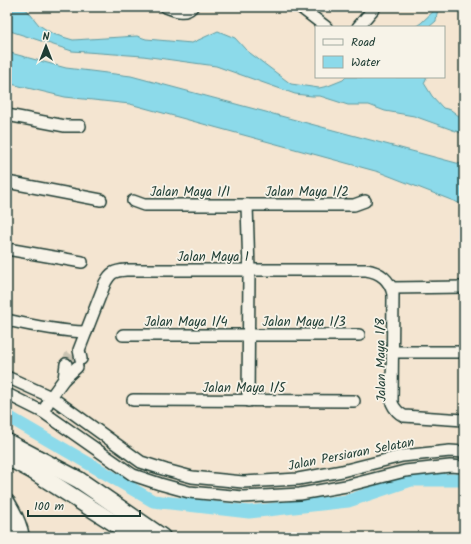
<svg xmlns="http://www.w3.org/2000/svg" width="471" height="544" font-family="Kalam,sans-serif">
<rect width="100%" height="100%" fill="#f4e5d1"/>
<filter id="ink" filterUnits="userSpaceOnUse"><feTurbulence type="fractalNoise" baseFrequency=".025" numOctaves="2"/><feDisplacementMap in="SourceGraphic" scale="8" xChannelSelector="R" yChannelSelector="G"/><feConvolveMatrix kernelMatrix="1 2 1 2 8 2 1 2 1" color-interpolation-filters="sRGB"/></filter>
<g filter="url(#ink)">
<path fill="#acefb8" stroke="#669676" d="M464,10V59C459,43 459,26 464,10Z"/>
<g fill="#8cdaea" stroke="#609ba1">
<path d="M7,7H21L27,10L39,25L53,34L73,40L137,36L146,39L192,43L218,31L235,38L246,50L291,84L319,88L328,86L343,80L346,77H427L424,83L432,96L443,108L451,110L464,120V134L414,116L385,111L369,105H348L320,96H312L295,94L216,66L143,56L72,51L7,30Z"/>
<path d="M438,7L436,21L429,27H415L421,23Z"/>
<path d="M7,52L66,68L131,76L464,165V205L379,172L130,104L65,97L7,83Z"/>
</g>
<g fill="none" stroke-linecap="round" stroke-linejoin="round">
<path stroke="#8cdaea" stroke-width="13" d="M7,416L153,501L249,512L348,501L411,480H464"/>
<path stroke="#c9c3b2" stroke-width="11" stroke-dasharray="11 5.5" stroke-linecap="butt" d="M66,364L71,354"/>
<defs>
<g id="minor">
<path d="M166,7C175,10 184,15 192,7"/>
<path d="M300,7L326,27"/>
<path d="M358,27L375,7"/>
<path d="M7,115L65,126H80"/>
<path d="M7,182L101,200"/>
<path d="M133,201L144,205H354L365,201"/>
<path d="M247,205L249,271L248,401"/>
<path d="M7,249L82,262"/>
<path d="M392,288L464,287"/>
<path d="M7,320C33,326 59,331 86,332"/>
<path d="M123,335H359"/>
<path d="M393,352H464"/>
<path d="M81,359L79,350L105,283C111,272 114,271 126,270H366C380,272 390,280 393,294L392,403C395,410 398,413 404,416L464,420"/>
<path d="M7,377L51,397L141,462L166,470L192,477L243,482L298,479L342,471L402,456L450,451L464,452"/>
<path d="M64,379L66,364"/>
<path d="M7,394L43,412L133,475L160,484L189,492L243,497L300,494L346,486L405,471L450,466L464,467"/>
<path d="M133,400L354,401"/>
<path d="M43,412L51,397L64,379L77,367"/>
</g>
<g id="highway">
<path d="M7,442L79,480L162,537"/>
<path d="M7,457L33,471L136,537"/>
<path d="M7,503C13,513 19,525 21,537"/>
</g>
</defs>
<use href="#minor" stroke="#1f3d34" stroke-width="14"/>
<use href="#highway" stroke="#1f3d34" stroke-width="19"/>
<use href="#minor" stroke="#f7f3e8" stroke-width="11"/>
<use href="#highway" stroke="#f7f3e8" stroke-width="16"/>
</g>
</g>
<g text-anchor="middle" stroke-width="3.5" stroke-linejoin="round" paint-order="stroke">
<g font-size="13" fill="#1f3d34" stroke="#f7f3e8">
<text x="190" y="196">Jalan Maya 1/1</text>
<text x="307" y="196">Jalan Maya 1/2</text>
<text x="213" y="261">Jalan Maya 1</text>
<text x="186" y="326">Jalan Maya 1/4</text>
<text x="304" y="326">Jalan Maya 1/3</text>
<text transform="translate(380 360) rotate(-91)" y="5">Jalan Maya 1/8</text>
<text x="244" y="392">Jalan Maya 1/5</text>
<text transform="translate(351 453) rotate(-11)" y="5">Jalan Persiaran Selatan</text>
</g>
</g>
<rect width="471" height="544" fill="none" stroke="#f7f3e8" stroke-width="24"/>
<rect x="12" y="12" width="447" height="520" fill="none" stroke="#1f3d34" stroke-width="1.5" filter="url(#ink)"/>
<rect x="315" y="26" width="130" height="52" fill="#f7f3e8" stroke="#a1aaa0"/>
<rect x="323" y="39" width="20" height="6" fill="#f7f3e8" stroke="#a1aaa0"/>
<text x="351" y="46" font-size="12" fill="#1f3d34">Road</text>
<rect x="323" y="56" width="20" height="12" fill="#8cdaea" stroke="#a1aaa0"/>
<text x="351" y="66" font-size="12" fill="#1f3d34">Water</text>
<g transform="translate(46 46)" stroke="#f7f3e8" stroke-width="3" paint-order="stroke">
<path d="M0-3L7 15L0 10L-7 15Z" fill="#1f3d34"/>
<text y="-6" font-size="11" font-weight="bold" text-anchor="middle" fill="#1f3d34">N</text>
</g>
<path d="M28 510v6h112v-6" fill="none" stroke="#1f3d34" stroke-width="2"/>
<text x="34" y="510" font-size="12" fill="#1f3d34" stroke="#f7f3e8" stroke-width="3" paint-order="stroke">100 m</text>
</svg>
